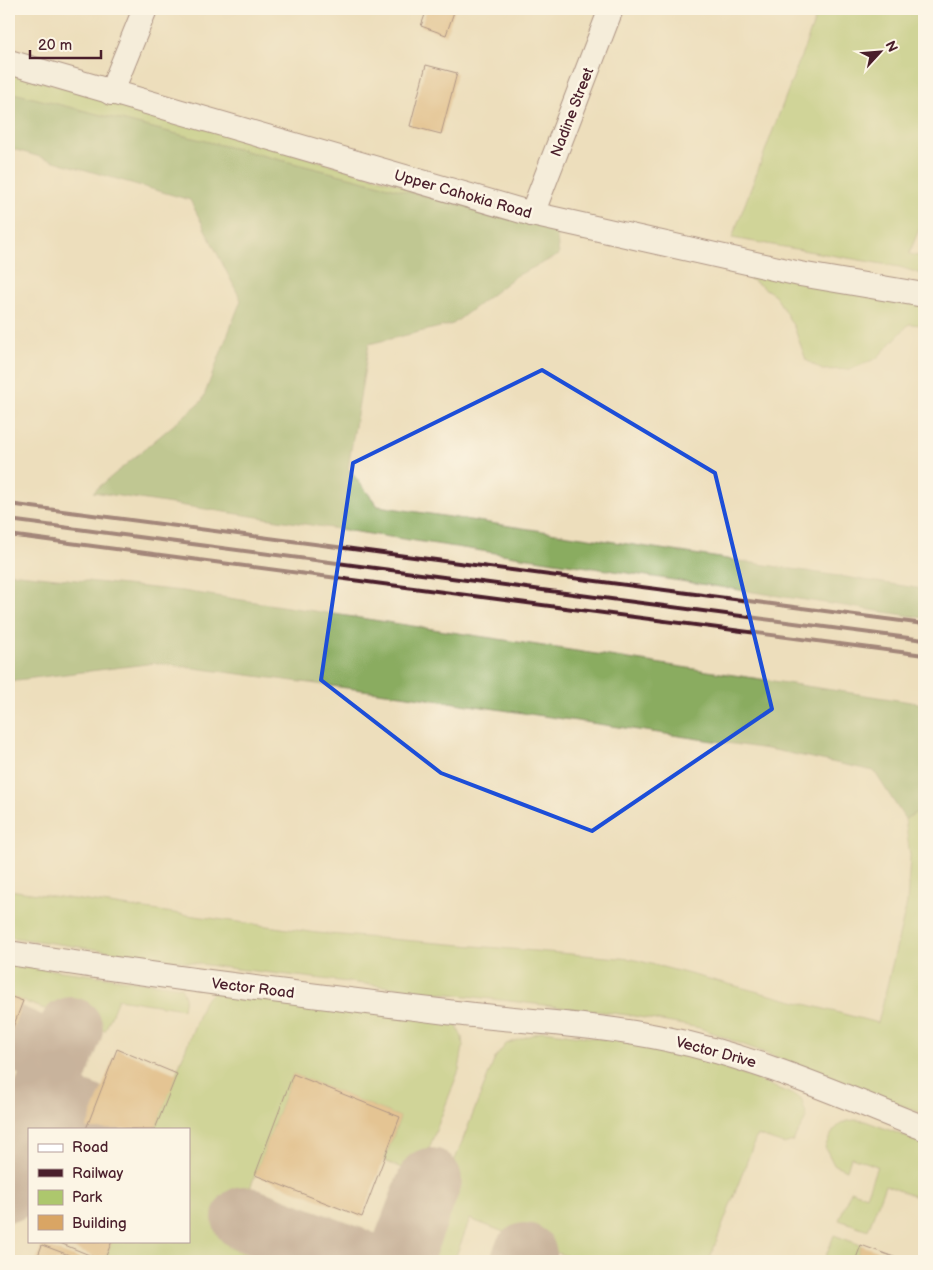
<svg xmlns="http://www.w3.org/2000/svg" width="933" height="1270" font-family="'Balsamiq Sans',sans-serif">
<rect width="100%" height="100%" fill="#fcf5e5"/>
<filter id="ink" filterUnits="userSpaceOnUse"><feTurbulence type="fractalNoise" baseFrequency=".02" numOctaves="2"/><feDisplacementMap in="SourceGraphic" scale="10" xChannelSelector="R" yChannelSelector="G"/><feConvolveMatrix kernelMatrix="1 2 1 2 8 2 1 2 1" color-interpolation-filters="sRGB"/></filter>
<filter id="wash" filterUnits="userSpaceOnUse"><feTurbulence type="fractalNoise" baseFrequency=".0096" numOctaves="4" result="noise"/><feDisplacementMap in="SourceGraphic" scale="20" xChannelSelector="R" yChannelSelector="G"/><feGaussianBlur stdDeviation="1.12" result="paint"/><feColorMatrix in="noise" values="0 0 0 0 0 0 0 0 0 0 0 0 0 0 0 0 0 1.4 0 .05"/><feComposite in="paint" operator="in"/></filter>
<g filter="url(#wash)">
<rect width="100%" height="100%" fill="#eddebc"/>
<g fill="#adc76d" stroke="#7c734c">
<path d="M819,9H924V217L909,254L924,257V275L900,267L732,238Z"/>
<path d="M9,72L556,229L9,92Z"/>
<path d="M724,262L924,306V325L909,324L877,358L852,369L822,370L806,360L794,327L775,295Z"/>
<path d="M924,808V1114L700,1028L628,1015L229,968L9,937V890L317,933L632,959L878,1023L907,903L910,856L905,819Z"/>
<path d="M9,964L181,987L185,997L183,1009L118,999L105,1031L9,996Z"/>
<path d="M213,992L445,1022L457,1026L462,1037L463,1047L459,1070L419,1175L384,1161L400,1117L293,1074L228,1247L264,1261H104L112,1241H189V1129H155L204,1001Z"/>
<path d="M543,1031L655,1046L702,1057L801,1098L807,1117L793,1141L784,1144L757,1135L709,1261H579L470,1219L454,1261H415L495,1058L506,1044Z"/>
<path d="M855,1120L865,1121L924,1143V1200L885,1185L868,1230L839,1220L851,1190L866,1196L877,1166L851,1157L847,1170L834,1165L825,1147C832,1132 837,1121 855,1120Z"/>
<path d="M834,1235L861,1245L855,1261H824Z"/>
</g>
<g fill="#8aac60" stroke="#6a6646">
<path d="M9,92L556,229L559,255L516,276L453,324L369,344L348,468L378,506L924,589V618L93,492L202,401L241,300L190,200L9,148Z"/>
<path d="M9,573L183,591L924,704V808L905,819L874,771L774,750L401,695L155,663L9,681Z"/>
</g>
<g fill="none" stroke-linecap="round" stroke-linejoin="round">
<g stroke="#9c7e74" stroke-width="64">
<path d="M10,1036L60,1057"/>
<path d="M44,1100L91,1117"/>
<path d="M32,1129L71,1029"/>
<path d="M9,1190L29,1138"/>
<path d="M244,1218L359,1261"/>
<path d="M399,1261L430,1180"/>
<path d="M523,1261L525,1255"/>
</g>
</g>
<g id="blocks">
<g fill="#d9a564">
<path d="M427,9H455L446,35L421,26Z"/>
<path d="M426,65L457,73L441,134L410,126Z"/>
<path d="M9,996L23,1001L9,1038Z"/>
<path d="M117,1049L177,1074L155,1129H86Z"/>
<path d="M293,1074L400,1117L362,1217L255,1175Z"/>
<path d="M55,1241H112L104,1261Z"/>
<path d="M42,1245L85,1261H36Z"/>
<path d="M861,1245L905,1261H855Z"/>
</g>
</g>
</g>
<g filter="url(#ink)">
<use href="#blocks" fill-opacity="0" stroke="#623c41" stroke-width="1"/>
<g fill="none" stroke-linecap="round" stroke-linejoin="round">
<defs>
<g id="minor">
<path d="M9,62L532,214L800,274L924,295"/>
<path d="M111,93L145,9"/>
<path d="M532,214L611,9"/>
<path d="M9,953C155,976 301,994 447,1012C520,1021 595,1024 667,1039C756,1057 840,1095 924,1128"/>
</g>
</defs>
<use href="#minor" stroke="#623c41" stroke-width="26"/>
<use href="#minor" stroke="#fff" stroke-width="24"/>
<g stroke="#4a1f2b" stroke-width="4">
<path d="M9,504L924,624"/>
<path d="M9,520L924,640"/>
<path d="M9,535L924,655"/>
</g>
</g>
</g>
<path d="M0 0H933V1270H0ZM542,370L715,473L772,709L592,831L441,773L321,680L353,463Z" fill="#eddebc" fill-opacity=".55" fill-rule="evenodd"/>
<path fill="none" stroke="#1d4ed8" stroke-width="4" stroke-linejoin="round" d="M542,370L715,473L772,709L592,831L441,773L321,680L353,463Z"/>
<g text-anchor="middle" stroke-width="5" stroke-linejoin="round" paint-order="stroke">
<g font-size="15" fill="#4a1f2b" stroke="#fcf5e5">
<text transform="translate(572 112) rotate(-69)" y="5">Nadine Street</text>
<text transform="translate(463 194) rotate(16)" y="5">Upper Cahokia Road</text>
<text transform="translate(253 988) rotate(7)" y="5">Vector Road</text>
<text transform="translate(716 1052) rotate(15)" y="5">Vector Drive</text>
</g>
</g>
<rect width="933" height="1270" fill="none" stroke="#fcf5e5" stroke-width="30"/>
<rect x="28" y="1128" width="162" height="115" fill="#fcf5e5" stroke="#b59f9b"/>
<rect x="38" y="1144" width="25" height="8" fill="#ffffff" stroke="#b59f9b"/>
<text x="72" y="1152" font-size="15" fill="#4a1f2b">Road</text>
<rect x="38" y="1169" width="25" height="8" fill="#4a1f2b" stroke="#b59f9b"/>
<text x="72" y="1178" font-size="15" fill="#4a1f2b">Railway</text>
<rect x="38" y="1190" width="25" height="15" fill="#adc76d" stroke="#b59f9b"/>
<text x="72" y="1202" font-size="15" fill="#4a1f2b">Park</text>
<rect x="38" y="1215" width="25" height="15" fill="#d9a564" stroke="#b59f9b"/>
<text x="72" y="1228" font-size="15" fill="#4a1f2b">Building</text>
<g transform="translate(880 52) rotate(64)" stroke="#fcf5e5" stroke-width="4" paint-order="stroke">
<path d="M0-4L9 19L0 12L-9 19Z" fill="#4a1f2b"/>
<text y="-8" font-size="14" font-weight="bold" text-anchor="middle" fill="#4a1f2b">N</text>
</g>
<path d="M30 50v8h71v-8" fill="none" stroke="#4a1f2b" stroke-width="2.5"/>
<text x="38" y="50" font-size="15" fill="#4a1f2b" stroke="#fcf5e5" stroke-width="4" paint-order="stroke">20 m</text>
</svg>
